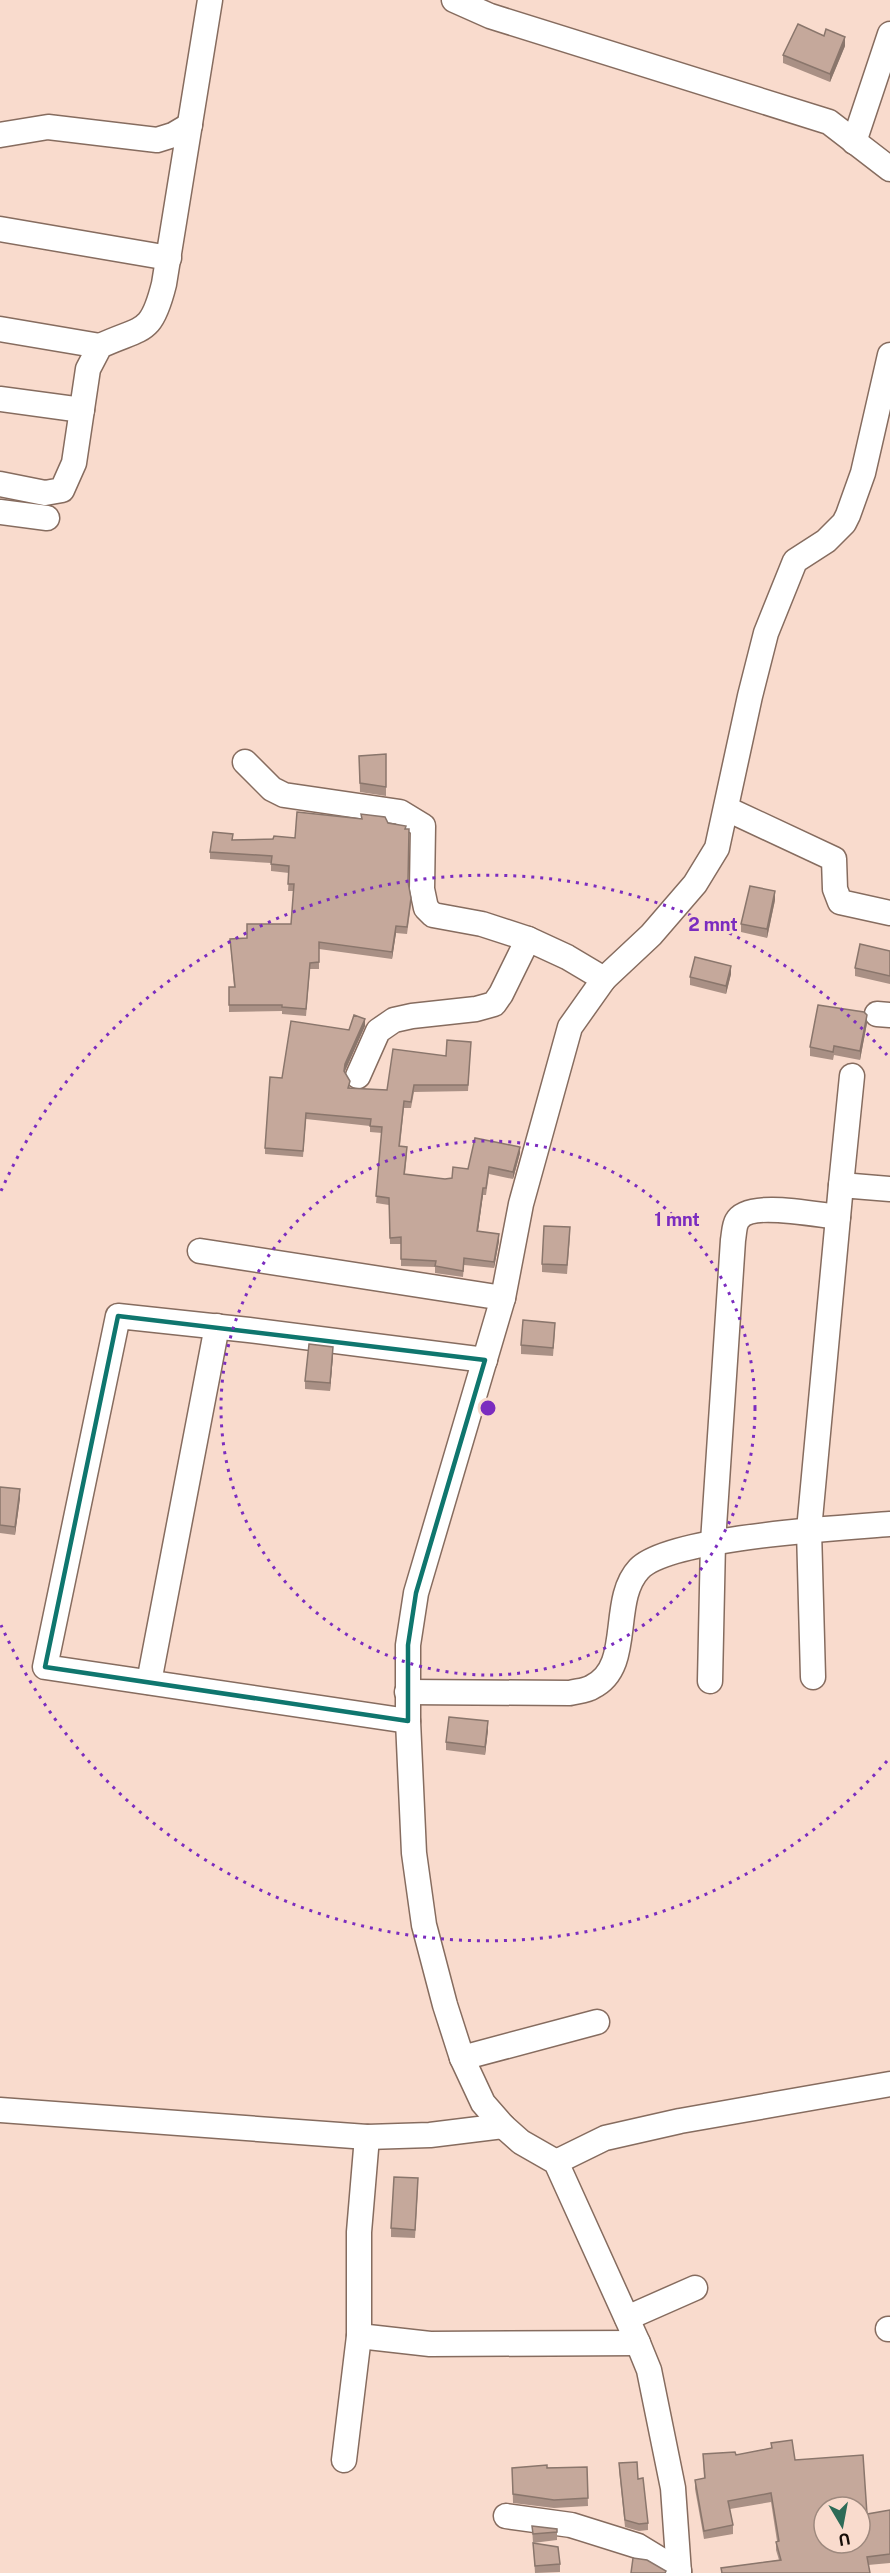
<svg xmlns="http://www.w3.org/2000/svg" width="890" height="2573" font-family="'Public Sans',sans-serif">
<rect width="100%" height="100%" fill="#f9dbcd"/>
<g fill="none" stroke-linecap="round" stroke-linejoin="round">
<defs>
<g id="street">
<path d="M454,0L490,16L829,122L890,169"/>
<path d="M0,135L48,127L157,140L173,135L190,125"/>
<path d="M854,142L890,34"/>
<path d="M0,229L169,258"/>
<path d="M0,329L100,346"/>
<path d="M0,399L82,410"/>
<path d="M0,484L45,493L62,490L74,463L88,369L100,346C143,326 151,336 164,284L210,0"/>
<path d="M0,512L47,518"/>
<path d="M245,762L272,789L284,795L400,812L423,826L422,889L426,908L433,915L482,924L528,939"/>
<path d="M727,809L834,859L835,889L840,902L890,913"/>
<path d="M877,1014L890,1015"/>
<path d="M358,1076L378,1031L394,1020L412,1016L476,1009L494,1004L501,994L528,939L567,957L604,979"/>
<path d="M841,1185L852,1076"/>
<path d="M200,1251L503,1298"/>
<path d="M813,1677L809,1530L841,1185L890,1189"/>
<path d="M710,1681L713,1542L733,1240C734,1235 734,1226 737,1221C748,1200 817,1215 838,1217"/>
<path d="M149,1682L217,1326"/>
<path d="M407,1692L570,1693C577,1691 586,1691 592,1687C634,1667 609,1601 639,1569C669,1537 842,1528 890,1524"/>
<path d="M408,1721L45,1667L118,1316L249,1330L485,1360"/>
<path d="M462,2058L597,2022"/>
<path d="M0,2110L367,2137L430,2135L503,2126"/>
<path d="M556,2162L605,2138L680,2121L890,2084"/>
<path d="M627,2318L695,2288"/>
<path d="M888,2329H890"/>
<path d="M359,2336L430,2344L638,2343"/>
<path d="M344,2460L359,2336V2232L367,2137"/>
<path d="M506,2516L571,2525L638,2546L679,2571"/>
<path d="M679,2573L673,2488L649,2370L638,2343L556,2162L521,2142L503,2126L483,2103L462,2058L445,2005L424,1925L414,1853L408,1721V1645L416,1593L503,1298L521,1204L570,1027L604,979L651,935L695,884L717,848L750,696L766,633L795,561L826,541L844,523L848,515L863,473L890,355"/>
</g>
</defs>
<use href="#street" stroke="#866c5f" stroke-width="27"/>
<use href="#street" stroke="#fff" stroke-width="24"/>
</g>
<g fill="#a99085">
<path d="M845,46L830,82L783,63V55Z"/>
<path d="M386,754V796L360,792L359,756Z"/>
<path d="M388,823L406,829L408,883L411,905L407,934L396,933L392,959L319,949V969H310L306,1016L282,1014V1011L229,1012V987H234L230,939L247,938L291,924L294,891H288L289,873L271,871V863L210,859V852L233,840L295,838Z"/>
<path d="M775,900L767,938L741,932V924Z"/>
<path d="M890,951V984L855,976V968Z"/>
<path d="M731,974L726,994L690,985V977Z"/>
<path d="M867,1023L860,1060L834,1055L833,1060L810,1056V1047Z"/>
<path d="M365,1026L345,1071L350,1088L387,1090L446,1056L471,1042L468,1091L414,1092L411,1108H404L400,1146L407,1154L405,1174L445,1179L452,1178L468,1169L520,1153L513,1179L489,1174L486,1195H483L478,1231L499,1241L494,1268L464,1265L463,1277L435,1273V1267L401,1266V1244H390L389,1205L376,1203L382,1133L370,1132V1126L306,1119L303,1157L265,1154V1148L282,1078L349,1030Z"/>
<path d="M570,1236L567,1274L542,1272V1264Z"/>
<path d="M555,1331L553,1356L521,1354V1345Z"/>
<path d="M333,1355L330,1391L305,1389V1381Z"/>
<path d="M0,1487L20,1498L15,1535L0,1533Z"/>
<path d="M488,1730L485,1755L446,1750V1742Z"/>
<path d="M418,2187L415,2238L391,2237V2228Z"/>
<path d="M771,2443L795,2460L867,2514L890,2510V2563L868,2565L870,2573H721V2568L779,2560L776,2550V2542L777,2541L771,2502L730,2509L733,2525V2534L704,2539L695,2489V2480L704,2479L703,2454L736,2455L771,2448Z"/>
<path d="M619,2463L638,2479L648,2523V2530L639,2531L625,2527L619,2470Z"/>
<path d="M587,2467L588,2506L554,2508L513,2503L512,2468Z"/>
<path d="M532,2526L557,2529V2540L533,2543Z"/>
<path d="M533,2543L560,2564V2572L535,2573Z"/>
</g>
<g fill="#8a766c">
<path d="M845,37V46L830,82V74Z"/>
<path d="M775,891V900L767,938V929Z"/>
<path d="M396,926V933L392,959V952Z"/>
<path d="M731,966V974L726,994V986Z"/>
<path d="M867,1015V1023L860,1060V1051Z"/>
<path d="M365,1019V1026L345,1071L344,1078L345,1064Z"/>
<path d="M520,1147V1153L513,1179V1172Z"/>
<path d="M483,1188V1195L477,1238V1231Z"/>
<path d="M499,1234V1241L494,1268V1262Z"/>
<path d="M333,1347V1355L330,1391V1383Z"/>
<path d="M20,1489V1498L15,1535V1527Z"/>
<path d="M488,1721V1730L485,1755V1747Z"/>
</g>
<g fill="#c5a89b" stroke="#8a766c" stroke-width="1.5" fill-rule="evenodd">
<path d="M798,24L824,36L826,29L845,37L830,74L783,55Z"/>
<path d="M386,754V787L360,783L359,756Z"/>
<path d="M297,812L362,819L361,814L385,817L388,823L406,826L405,829H409L408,882L411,898L407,927L396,926L392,952L319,942V962L310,963L306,1009L282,1007V1005H229V987H235L230,939L247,938V924H291L294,884H288L289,866L271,864L272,856L210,852L213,832L233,834L232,840L273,839L274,836L295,838Z"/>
<path d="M750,886L775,891L767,929L741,924Z"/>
<path d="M860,944L890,951V976L855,968Z"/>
<path d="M695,957L731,966L726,986L690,977Z"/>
<path d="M818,1005L864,1012L867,1015L860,1051L834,1046L833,1052L810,1047Z"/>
<path d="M354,1015L365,1019L345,1064L344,1071L350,1081L348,1088L387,1090L393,1049L446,1056L447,1040L471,1042L468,1085H414L411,1102L404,1101L399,1146L407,1147L404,1174L445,1179L452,1178L453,1167L468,1169L475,1138L520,1147L513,1172L489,1167L486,1188H483L477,1231L499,1234L494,1262L464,1258L463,1271L435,1266L436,1261L401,1259V1237L390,1238L389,1198L376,1196L382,1127L370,1126L371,1119L306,1113L303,1151L265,1148L270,1077L282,1078L291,1021L349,1030Z"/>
<path d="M544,1226L570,1227L567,1265L542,1264Z"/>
<path d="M523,1320L555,1323L553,1348L521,1345Z"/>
<path d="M309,1344L333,1347L330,1383L305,1381Z"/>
<path d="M0,1487L20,1489L15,1527L0,1525Z"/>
<path d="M449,1717L488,1721L485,1747L446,1742Z"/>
<path d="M394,2177L418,2178L415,2230L391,2228Z"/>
<path d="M792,2440L795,2460L863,2455L867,2514L890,2510V2554L867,2557L870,2573H722L721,2568L781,2560L776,2542L779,2541L771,2493L728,2501L733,2525L704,2531L695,2480L705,2478L703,2454L735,2452L736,2455L772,2448L771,2443ZM824,2507H860V2543H824Z"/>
<path d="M637,2462L638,2479L643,2478L648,2523L639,2524L625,2520L619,2463Z"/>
<path d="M547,2465V2468L587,2467L588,2498L554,2500L513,2494L512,2468Z"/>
<path d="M532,2526L557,2529V2532L533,2534Z"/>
<path d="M533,2543L558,2547L560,2564L535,2566Z"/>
<path d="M633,2558L647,2560L666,2571L665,2573H631Z"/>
</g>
<path fill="none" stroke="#0f766e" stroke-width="4.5" stroke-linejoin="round" d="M118,1316L485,1360L416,1593L408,1645V1721L45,1667Z"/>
<g fill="none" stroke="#7b2cbf" stroke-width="3" stroke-dasharray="3 6">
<circle cx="488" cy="1408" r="267"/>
<path d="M887 1761A533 533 0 0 1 1 1625M1 1191A533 533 0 0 1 887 1055"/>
</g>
<circle cx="488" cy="1408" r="9" fill="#7b2cbf" stroke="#f9dbcd" stroke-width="3"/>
<g font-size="18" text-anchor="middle" font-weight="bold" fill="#7b2cbf" stroke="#f9dbcd" stroke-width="6" stroke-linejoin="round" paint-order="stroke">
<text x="713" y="931">2 mnt</text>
<text x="677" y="1226">1 mnt</text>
</g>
<g transform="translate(842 2525) rotate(170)"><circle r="28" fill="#f9dbcd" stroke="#9e897e" stroke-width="1.5"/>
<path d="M0-4.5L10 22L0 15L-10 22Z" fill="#2d6b57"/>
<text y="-9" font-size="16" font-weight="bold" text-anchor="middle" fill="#160d08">U</text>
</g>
</svg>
